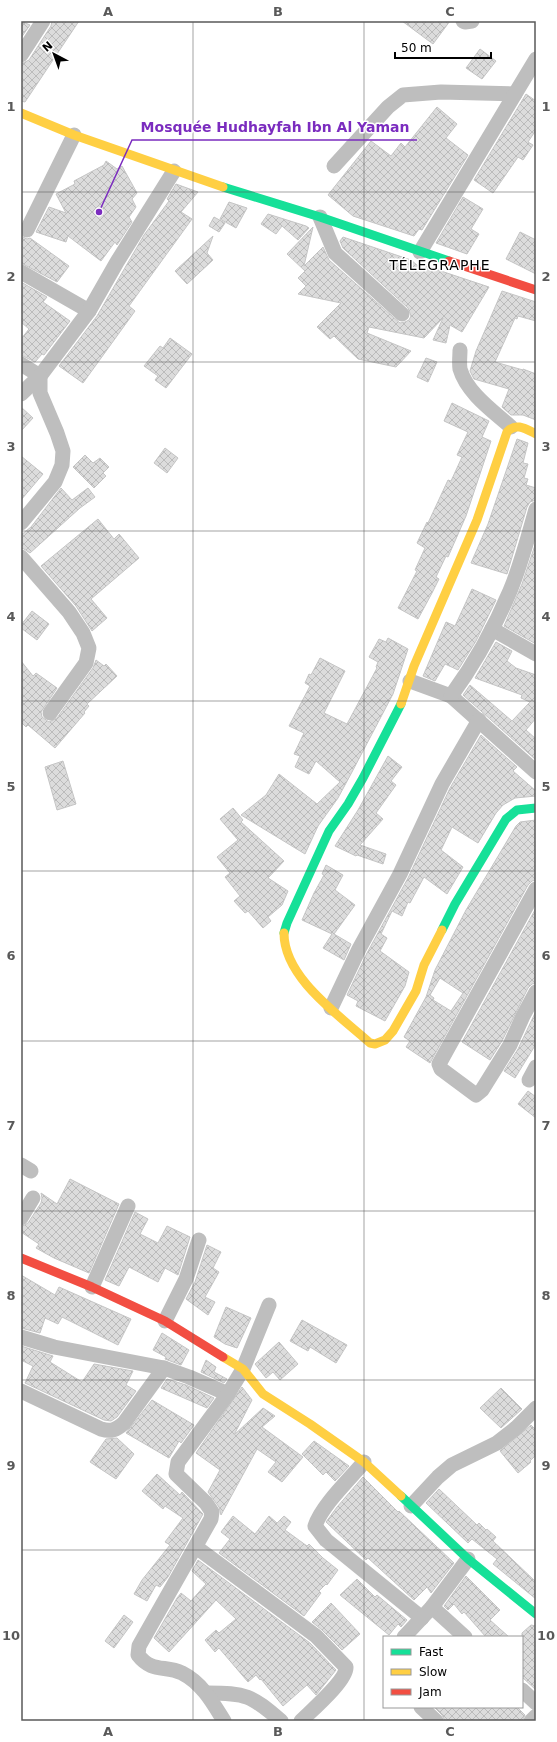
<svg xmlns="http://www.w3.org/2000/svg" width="557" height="1742" font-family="'DejaVu Sans',sans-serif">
<defs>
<pattern id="building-cross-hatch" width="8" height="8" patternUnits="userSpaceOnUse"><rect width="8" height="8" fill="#dcdcdc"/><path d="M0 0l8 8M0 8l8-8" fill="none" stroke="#bbb"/></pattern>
</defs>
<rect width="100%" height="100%" fill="#fff"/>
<g fill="url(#building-cross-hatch)" stroke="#c5c5c5" fill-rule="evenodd">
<path d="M21,21L30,25L21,38Z"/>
<path d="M52,21H79L25,102L21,101V64L29,60L51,26Z"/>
<path d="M402,21H450L433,44Z"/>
<path d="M480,49L496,61L482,79L466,68Z"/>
<path d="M526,94L536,101V130L528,142L533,145L523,160L518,157L493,193L474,180Z"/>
<path d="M437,107L457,124L446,138L468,155L422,230L419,229L414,236L353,216L328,195L371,141L391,156L401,143L405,147Z"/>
<path d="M106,161L117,169L122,166L137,193L132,199L136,207L129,217L132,222L117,245L115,242L101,261L68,236L66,242L36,232L49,207L66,213L56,194L75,184L74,181L104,165Z"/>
<path d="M176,184L198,192L181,212L192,219L129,306L135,311L83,383L59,366L97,316L144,235L169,201L167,199Z"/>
<path d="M463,197L483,209L471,229L479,234L467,254L436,243Z"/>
<path d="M229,202L247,208L236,228L220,219Z"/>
<path d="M268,214L306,226L309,228L298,240L282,226L276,234L261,224Z"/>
<path d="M214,217L225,223L219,232L209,226Z"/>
<path d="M313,227L304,266L323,247L329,260L400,323L405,322L409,320L411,316L408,308L343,248L340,241L343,237L411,260L424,271L426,266L489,287L462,332L450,325L446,343L433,340L443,318L424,338L369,327L367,333L411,351L396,367L358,359L334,336L330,339L317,327L341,303L298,294L306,286L298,278L305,271L287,254Z"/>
<path d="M520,232L536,240V274L506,259Z"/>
<path d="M21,236L27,239L30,238L69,266L57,282L21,263Z"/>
<path d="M213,236L207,253L213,260L187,284L175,271Z"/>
<path d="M21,282L47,297L43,302L70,321L44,355L42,354L35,362L21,355V339L29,329L21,322Z"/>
<path d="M502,291L536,302V321L518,316L517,319L515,318L495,362L523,370V369L536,374V420L523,415H511L502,407L509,389L474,379L470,371L476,351Z"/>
<path d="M170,338L192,354L166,388L155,380L158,376L144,366L160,346L163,348Z"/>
<path d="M426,358L437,362L428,382L417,377Z"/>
<path d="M452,403L489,421L482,437L491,441L466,516L448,557L446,556L436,577L439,579L432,593L418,619L398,608L417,571L415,570L425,548L417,543L427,522L428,523L448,480L451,481L462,457L457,455L468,432L444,421Z"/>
<path d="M21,407L33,418L21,431Z"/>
<path d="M517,439L528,443L523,463L528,464L524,478L528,479L526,485L536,488V500L530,502L527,507L507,574L471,563L488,524Z"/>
<path d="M165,448L178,458L167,473L154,463Z"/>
<path d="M85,455L93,463L100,458L109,467L103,473L106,476L94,488L73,467Z"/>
<path d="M21,456L43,474L21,500Z"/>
<path d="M61,488L72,500L88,488L95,497L80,508L30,553L24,549L21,548V535L31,527Z"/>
<path d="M98,519L114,539L119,534L139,558L91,599L107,618L92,631L76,606L41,566Z"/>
<path d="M536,542V644L504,626L522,584Z"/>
<path d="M472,589L496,600L476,641L458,670L445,664L435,681L423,676L446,622L455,626Z"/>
<path d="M32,611L49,624L37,640L21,628V625Z"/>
<path d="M388,638L408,649L393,694L352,772L338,798L318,826L305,854L241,815L266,795L279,774L317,804L340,782L316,761L309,774L295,767L300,756L294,754L304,733L289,726L310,686L305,683L309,674L311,675L320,658L345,671L324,713L347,724L377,668L376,667L378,662L369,657L379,639L386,642Z"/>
<path d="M496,642L512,651L507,661L516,668L536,675V718L526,730L536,739V760L463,695L470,685L512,721L530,702L521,698L522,695L475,678Z"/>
<path d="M96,660L104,666L106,664L117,676L87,704L89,706L84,712L85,713L55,748L28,725L26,727L21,722V661L33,676L36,673L57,688L41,712L42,717L49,722L57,718L93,668Z"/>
<path d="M481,735L517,767L513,771L536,791V796L515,798L503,805L496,813L478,843L452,827L441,850L463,867L447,894L424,877L410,903L408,902L402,916L392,911L381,934L387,938L380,951L409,972L405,986L385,1021L356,1006L358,1001L347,995L367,953L408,878L450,788Z"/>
<path d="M388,756L402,767L391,781L396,785L376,813L383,819L360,845L386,854L383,864L357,855L356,856L335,846L358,810Z"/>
<path d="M63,761L76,804L57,810L45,767Z"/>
<path d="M233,808L243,820L241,822L284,861L268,878L288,891L282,905L268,917L271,921L263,928L248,911L245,913L234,901L240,896L225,877L230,873L217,857L238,840L220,819Z"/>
<path d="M536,820V880L532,881L528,885L430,1063L406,1047L410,1041L404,1037L426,997L435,970L466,910L516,826L520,822ZM440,978L463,993L451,1011L433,1000L434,998L430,995Z"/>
<path d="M326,865L343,875L335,890L355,905L334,934L351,944L344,960L323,948L332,934L302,920L314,893L324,875L322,874Z"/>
<path d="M536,908V983L532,984L528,988L502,1041L490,1060L462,1042Z"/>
<path d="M536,1011V1044L515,1078L504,1071L518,1049Z"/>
<path d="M528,1091L536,1097V1118L518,1104Z"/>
<path d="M70,1179L119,1204L89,1273L54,1258L36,1248L39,1244L21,1232V1227L28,1223L41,1203L42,1198L41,1193L57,1204Z"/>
<path d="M135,1212L148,1219L140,1234L158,1243L167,1226L190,1237L178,1275L165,1268L158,1282L129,1267L119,1286L105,1280Z"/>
<path d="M207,1245L221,1252L213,1268L219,1272L205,1297L215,1302L208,1315L186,1299L195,1282Z"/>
<path d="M21,1275L55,1295L59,1287L131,1319L118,1345L62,1317L58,1324L45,1318L40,1333L21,1328Z"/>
<path d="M226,1307L251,1318L237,1348L225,1344L214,1337Z"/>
<path d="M302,1320L347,1345L336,1363L310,1347L308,1351L290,1341Z"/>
<path d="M162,1333L189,1350L181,1365L165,1359L166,1357L153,1350Z"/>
<path d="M279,1342L298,1364L280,1380L273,1372L266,1378L255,1364Z"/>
<path d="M21,1346L53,1356L50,1362L82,1382L94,1364L133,1371L126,1385L136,1391L117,1417L111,1421L104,1420L25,1383L33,1366L21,1360Z"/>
<path d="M206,1360L216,1367L214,1372L227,1379L224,1383L201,1372Z"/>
<path d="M167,1379L186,1385L214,1398L207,1408L161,1388Z"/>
<path d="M242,1387L252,1400L234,1435L263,1408L275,1416L262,1427L303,1457L282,1482L268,1472L276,1462L257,1449L221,1515L219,1507L208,1492L220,1470L196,1453Z"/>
<path d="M501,1388L522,1409L501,1428L480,1408Z"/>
<path d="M152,1400L194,1425L181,1443L179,1441L169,1458L126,1433Z"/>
<path d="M531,1425L536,1430V1455L530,1461L531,1462L518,1473L500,1451Z"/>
<path d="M117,1438L134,1454L116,1479L90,1462L106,1439Z"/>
<path d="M314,1441L349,1466L335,1481L326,1472L323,1475L302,1454Z"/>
<path d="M157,1474L180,1495L182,1492L203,1514L168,1577L160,1587L156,1585L147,1601L134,1594L142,1580L170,1545L165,1542L183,1518L165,1506L163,1509L142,1491Z"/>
<path d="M363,1477L398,1512L399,1511L454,1563L431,1593L427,1587L414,1600L368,1558L366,1560L326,1522L337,1507Z"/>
<path d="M439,1489L477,1525L479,1523L486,1530L487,1529L496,1537L493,1541L536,1582V1599L493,1564L497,1559L472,1539L468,1543L426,1503Z"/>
<path d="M233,1516L255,1534L269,1516L277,1523L284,1516L291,1522L285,1530L307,1546L309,1544L323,1558L338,1570L327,1585L326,1584L319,1591L321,1593L304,1616L219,1553L230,1539L221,1532Z"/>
<path d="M198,1560L310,1643L336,1670L316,1695L307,1685L283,1706L261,1679L260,1680L256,1675L248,1682L219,1648L215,1652L205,1640L216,1630L219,1633L236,1619L216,1600L169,1652L154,1638L177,1598L181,1593L191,1601L206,1584L192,1571Z"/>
<path d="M466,1576L500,1610L490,1620L509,1637H486L464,1612L462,1614L454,1604L448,1610L444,1606Z"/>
<path d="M357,1579L375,1597L377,1595L407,1620L401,1627L398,1624L389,1635L340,1595Z"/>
<path d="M331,1603L360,1634L342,1650L322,1630L312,1622Z"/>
<path d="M124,1615L133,1622L114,1648L105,1641Z"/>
<path d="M531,1625L536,1626V1690L522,1677V1633Z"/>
<path d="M434,1707H517L525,1715L522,1721H445L442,1715Z"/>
</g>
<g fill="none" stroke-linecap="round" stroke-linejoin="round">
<g stroke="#bebebe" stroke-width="15">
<path d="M463,21L465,22L472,21"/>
<path d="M21,55L43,21"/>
<path d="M334,166L388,107L403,95L441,92L515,94"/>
<path d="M320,217L335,253L402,314"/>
<path d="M27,230L74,135"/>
<path d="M420,252L536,59"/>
<path d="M21,272L89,311"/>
<path d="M460,350C460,356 459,363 460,369C467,393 493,411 511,427"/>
<path d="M21,364L40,376L89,311L117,262L174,171"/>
<path d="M21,394L40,376"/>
<path d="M21,523L55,482L62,465L63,451L57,433L40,393V376"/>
<path d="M21,557L69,612L83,633L89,648L86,663L50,713"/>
<path d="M492,629L536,654"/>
<path d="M410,681L451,696L536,772"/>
<path d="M451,696C475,663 494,629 510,591C521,565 528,537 536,509"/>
<path d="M536,889L439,1064L441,1069L476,1095L482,1090L510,1045L523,1016L536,992"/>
<path d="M331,1008L359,949L400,874L442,784L479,720"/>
<path d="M529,1080L536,1067"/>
<path d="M21,1165L31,1171"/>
<path d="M21,1218L33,1198"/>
<path d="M92,1287L128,1206"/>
<path d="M165,1321L186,1279L199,1240"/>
<path d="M21,1337L54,1347L164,1368L189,1377L228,1394"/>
<path d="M21,1391L101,1429C111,1432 116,1430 124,1423L164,1368"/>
<path d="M364,1462C350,1479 322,1505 315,1526L326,1540L422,1618"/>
<path d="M411,1506L438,1477L452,1465L497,1443L516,1428L536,1408"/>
<path d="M196,1547L316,1636L346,1667C347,1680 312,1710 301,1721"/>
<path d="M432,1607L465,1637"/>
<path d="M404,1637L432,1607L468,1559"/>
<path d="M522,1690L536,1703"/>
<path d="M207,1693C246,1693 251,1695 281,1721"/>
<path d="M421,1707L436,1721"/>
<path d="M224,1721C213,1703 202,1683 182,1673C165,1665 152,1673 138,1655L139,1646L211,1519L212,1512L206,1503L176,1474L178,1462L228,1394L243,1369L269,1305"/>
<path d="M531,1721L536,1716"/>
</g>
<g stroke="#16e098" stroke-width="9">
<path d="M223,187L320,217L449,261"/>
<path d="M442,930L455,904L506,819L517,810L536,808"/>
<path d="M284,933L287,923L329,831L348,804L363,778L401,704"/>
<path d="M401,1496L468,1559L536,1614"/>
</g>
<g stroke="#ffcf43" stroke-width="9">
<path d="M21,113L74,135L223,187"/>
<path d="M401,704L414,666L477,520L507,432C516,422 526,429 536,434"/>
<path d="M284,933C284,978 339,1015 370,1043L375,1044L385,1040L393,1031L416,991L424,965L442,930"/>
<path d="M223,1357L243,1369L263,1394L310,1424L364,1462L401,1496"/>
</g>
<g stroke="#f24e42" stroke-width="9">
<path d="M449,261L536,290"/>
<path d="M21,1258L92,1287L165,1321L223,1357"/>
</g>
</g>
<path fill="none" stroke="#595959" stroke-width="1" stroke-opacity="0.55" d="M193,21V1721M364,21V1721M21,192H536M21,362H536M21,531H536M21,701H536M21,871H536M21,1041H536M21,1211H536M21,1380H536M21,1550H536"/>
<g text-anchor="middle" stroke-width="3" stroke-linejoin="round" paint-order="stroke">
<g font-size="14" letter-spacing="1" fill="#000" stroke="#fff">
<text x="440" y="270">TÉLEGRAPHE</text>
</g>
</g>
<path fill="none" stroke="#7b2cbf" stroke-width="1.5" d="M99 212L132 140H417"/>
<circle fill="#7b2cbf" stroke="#fff" stroke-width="1.5" cx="99" cy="212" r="4"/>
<g font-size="14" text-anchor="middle" font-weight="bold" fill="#7b2cbf" stroke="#fff" stroke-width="3" stroke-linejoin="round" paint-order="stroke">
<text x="275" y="132">Mosquée Hudhayfah Ibn Al Yaman</text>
</g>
<rect width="557" height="1742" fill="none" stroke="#ffffff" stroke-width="44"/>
<rect x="383" y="1636" width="140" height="72" fill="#ffffff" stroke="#999999"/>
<rect x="391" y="1649" width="20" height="6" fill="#16e098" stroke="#999999"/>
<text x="419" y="1656" font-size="12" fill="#000000">Fast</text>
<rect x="391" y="1669" width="20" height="6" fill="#ffcf43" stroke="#999999"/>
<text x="419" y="1676" font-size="12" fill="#000000">Slow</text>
<rect x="391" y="1689" width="20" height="6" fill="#f24e42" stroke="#999999"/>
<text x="419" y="1696" font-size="12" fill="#000000">Jam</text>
<g transform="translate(54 54) rotate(319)" stroke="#ffffff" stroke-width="3" paint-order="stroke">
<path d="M0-3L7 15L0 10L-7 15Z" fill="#000000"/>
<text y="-6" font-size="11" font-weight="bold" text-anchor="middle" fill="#000000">N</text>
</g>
<path d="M395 52v6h96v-6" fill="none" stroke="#000000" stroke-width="2"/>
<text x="401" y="52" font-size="12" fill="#000000" stroke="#ffffff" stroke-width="3" paint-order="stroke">50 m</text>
<rect x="22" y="22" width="513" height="1698" fill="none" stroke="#595959" stroke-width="1.5"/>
<g font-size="13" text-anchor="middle" font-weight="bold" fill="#595959">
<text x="108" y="16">A</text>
<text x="278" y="16">B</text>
<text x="450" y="16">C</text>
<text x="11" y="111">1</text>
<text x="546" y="111">1</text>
<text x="11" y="281">2</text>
<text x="546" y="281">2</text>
<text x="11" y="451">3</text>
<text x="546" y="451">3</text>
<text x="11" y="621">4</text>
<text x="546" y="621">4</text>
<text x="11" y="791">5</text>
<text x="546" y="791">5</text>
<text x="11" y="960">6</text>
<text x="546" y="960">6</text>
<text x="11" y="1130">7</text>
<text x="546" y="1130">7</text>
<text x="11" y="1300">8</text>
<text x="546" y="1300">8</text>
<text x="11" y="1470">9</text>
<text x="546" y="1470">9</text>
<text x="11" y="1640">10</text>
<text x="546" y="1640">10</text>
<text x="108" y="1736">A</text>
<text x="278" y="1736">B</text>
<text x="450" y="1736">C</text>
</g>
</svg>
